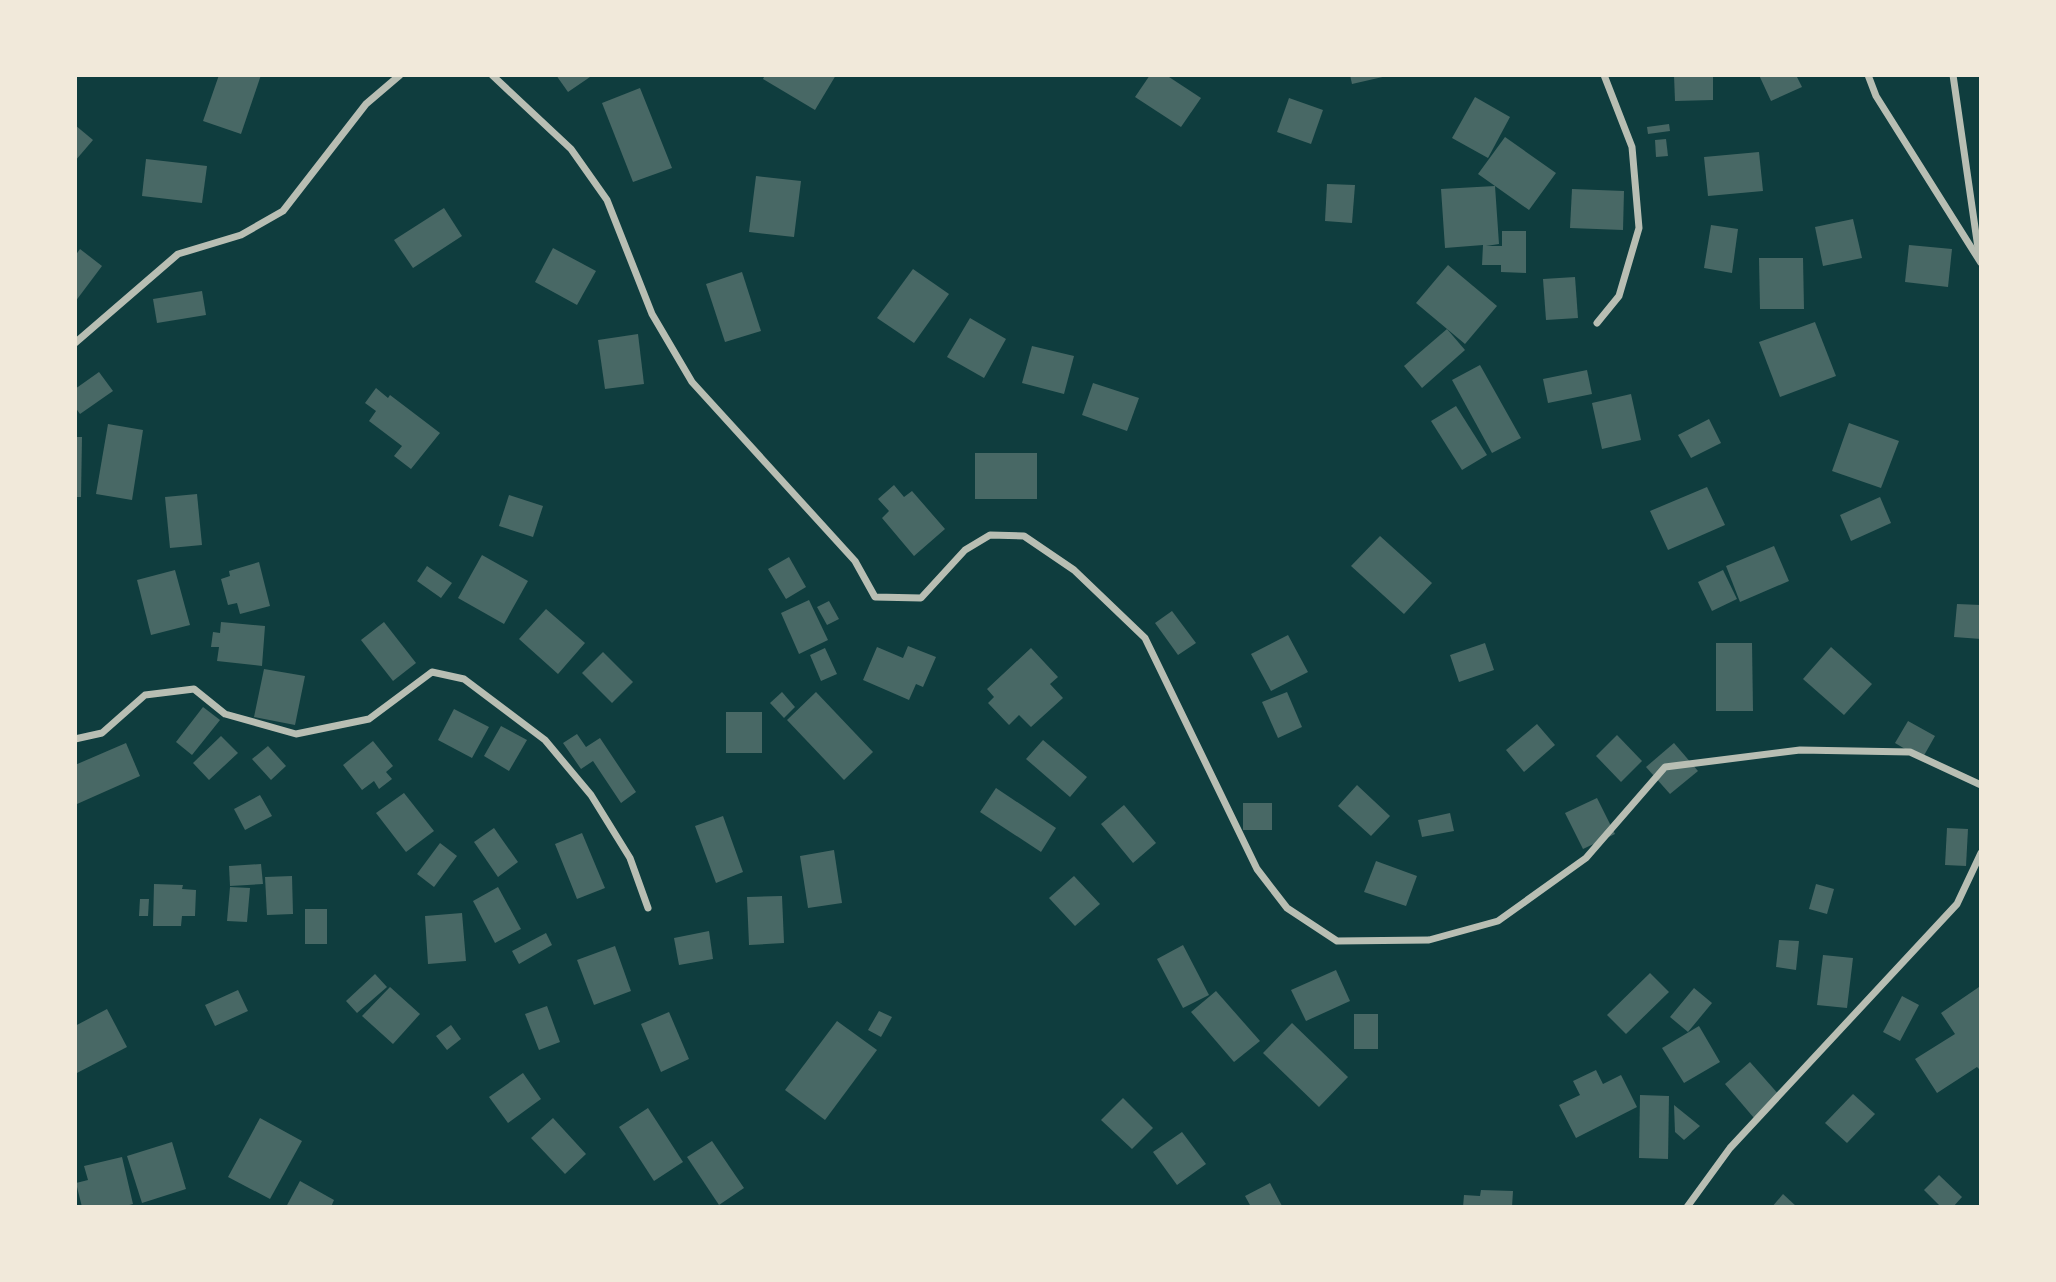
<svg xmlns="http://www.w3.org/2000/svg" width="2056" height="1282" font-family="'Nunito Sans',sans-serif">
<rect width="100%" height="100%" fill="#0f3d3e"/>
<g fill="#486865">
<path d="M219,75H261L241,134L203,121Z"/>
<path d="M556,75H593L568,92Z"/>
<path d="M765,75H836L815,110L763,79Z"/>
<path d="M1150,75H1166L1201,98L1181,127L1135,97Z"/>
<path d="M1350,75H1387V76L1352,84Z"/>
<path d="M1674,75H1713V100L1675,101Z"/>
<path d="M1759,75H1796L1802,87L1771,101Z"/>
<path d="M640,88L672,168L633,182L602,103Z"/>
<path d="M1475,97L1510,117L1488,158L1452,138Z"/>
<path d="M1289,98L1323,110L1311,144L1277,132Z"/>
<path d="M1669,124L1670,131L1648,134L1647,127Z"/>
<path d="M75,125L93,140L75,161Z"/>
<path d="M1505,137L1556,173L1529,210L1495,186L1499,244L1486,246H1502V231H1526V273L1501,272V265H1482L1483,245L1445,248L1441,189L1495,186L1478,174Z"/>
<path d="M1666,139L1668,156L1656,157L1655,140Z"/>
<path d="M1759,152L1763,191L1708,196L1704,157Z"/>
<path d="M146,159L207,166L202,203L142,196Z"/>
<path d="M756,176L801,181L794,237L749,232Z"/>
<path d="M1327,184L1355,185L1352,223L1325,221Z"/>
<path d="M1572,189L1624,191L1623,230L1570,228Z"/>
<path d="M444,208L462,236L413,268L394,240Z"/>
<path d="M1853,219L1862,258L1823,266L1815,227Z"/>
<path d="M1711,225L1738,229L1732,273L1704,268Z"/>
<path d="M1909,245L1952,249L1948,287L1905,282Z"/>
<path d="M553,248L596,271L577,305L535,282Z"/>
<path d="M80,249L102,266L75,302V256Z"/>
<path d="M1759,258H1803L1804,309H1760Z"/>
<path d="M1448,265L1497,306L1465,344L1416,303Z"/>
<path d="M913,269L949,294L914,343L877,318Z"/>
<path d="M742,272L761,331L725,342L706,284Z"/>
<path d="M1575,277L1578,318L1546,320L1543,279Z"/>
<path d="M202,291L206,315L157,323L153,299Z"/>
<path d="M970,318L1006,339L984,378L947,357Z"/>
<path d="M1815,322L1836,376L1780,397L1759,342Z"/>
<path d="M1447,329L1465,350L1422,388L1404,366Z"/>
<path d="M638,334L644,384L605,389L598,340Z"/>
<path d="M1032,346L1074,356L1064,394L1022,383Z"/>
<path d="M1480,365L1521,438L1492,453L1452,380Z"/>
<path d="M1587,370L1592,394L1548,403L1543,379Z"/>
<path d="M99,372L113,391L80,414L75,407V389Z"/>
<path d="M1093,383L1139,398L1127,431L1082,415Z"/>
<path d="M376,388L388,398L390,395L440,433L411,469L394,456L402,446L369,421L376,411L365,403Z"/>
<path d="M1631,394L1641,440L1602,449L1592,403Z"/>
<path d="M1456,406L1487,455L1462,470L1431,421Z"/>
<path d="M1709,419L1721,443L1691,458L1678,435Z"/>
<path d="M1849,423L1899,441L1881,488L1832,471Z"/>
<path d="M108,424L143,430L132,500L96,494Z"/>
<path d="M75,437H82L81,497H75Z"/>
<rect x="975" y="453" width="62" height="46"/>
<path d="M894,485L904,497L912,491L945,529L914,556L882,518L889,511L878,499Z"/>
<path d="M1707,487L1725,525L1668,550L1650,511Z"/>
<path d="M197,494L202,545L170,548L165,497Z"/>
<path d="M509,495L543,506L533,537L499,526Z"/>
<path d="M1880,497L1891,523L1851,541L1840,515Z"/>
<path d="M1380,536L1432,583L1404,614L1351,566Z"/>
<path d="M1774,546L1789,581L1740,602L1726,566Z"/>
<path d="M482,555L528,581L504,624L458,598Z"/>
<path d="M789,557L806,587L786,599L768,569Z"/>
<path d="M259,562L270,606L240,614L237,603L228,605L221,579L230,576L229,571Z"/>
<path d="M427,566L452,583L441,598L417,581Z"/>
<path d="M175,570L190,625L151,635L137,580Z"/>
<path d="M1723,570L1737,599L1712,611L1698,582Z"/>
<path d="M809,600L828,640L799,654L781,613Z"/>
<path d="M829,601L839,619L827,625L817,607Z"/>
<path d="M1957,604L1981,605V639L1954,637Z"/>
<path d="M546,609L585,643L558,674L519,639Z"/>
<path d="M1172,611L1196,643L1178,655L1155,623Z"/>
<path d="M221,622L265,626L262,666L217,661L219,647H211L213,632L220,633Z"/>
<path d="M384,622L416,663L393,681L361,640Z"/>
<path d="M1288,635L1308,672L1271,691L1251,654Z"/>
<path d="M1485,643L1494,670L1459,682L1450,655Z"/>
<path d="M1716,643H1752L1753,711H1716Z"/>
<path d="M908,646L936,657L923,687L916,684L909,700L863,680L877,647L903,658Z"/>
<path d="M1831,647L1872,684L1844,715L1803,679Z"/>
<path d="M825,648L837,674L821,681L810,655Z"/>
<path d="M1031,648L1058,677L1050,684L1063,698L1031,727L1019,715L1009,725L988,703L994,697L987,689Z"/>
<path d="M603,652L633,682L612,703L582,673Z"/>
<path d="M264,669L305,676L295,725L254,717Z"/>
<path d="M782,692L795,707L784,718L770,703Z"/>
<path d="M816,692L873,752L844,780L787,720Z"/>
<path d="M1287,692L1302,727L1278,738L1262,702Z"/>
<path d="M203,707L220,720L192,755L176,742Z"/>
<path d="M454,709L489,727L472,758L438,740Z"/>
<rect x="726" y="712" width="36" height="41"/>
<path d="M1908,721L1935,736L1922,759L1895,743Z"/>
<path d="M1537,724L1555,745L1524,772L1506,750Z"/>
<path d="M501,726L527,740L509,771L484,756Z"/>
<path d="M577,734L586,747L600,738L636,792L621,803L593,761L581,769L563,743Z"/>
<path d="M1617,735L1642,761L1621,782L1596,756Z"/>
<path d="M221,736L238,753L209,780L193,763Z"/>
<path d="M1043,740L1087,777L1070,797L1026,759Z"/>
<path d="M373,741L393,766L386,772L392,779L379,789L374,781L362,790L343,765Z"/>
<path d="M126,743L140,776L77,804L75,799V765Z"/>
<path d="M1674,743L1698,771L1670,794L1646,767Z"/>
<path d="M268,746L286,766L271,780L252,759Z"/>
<path d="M1357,785L1390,816L1371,836L1338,806Z"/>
<path d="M996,788L1056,828L1041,852L980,812Z"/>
<path d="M404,793L434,831L406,852L376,813Z"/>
<path d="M260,795L272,816L245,830L234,809Z"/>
<path d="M1597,798L1615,834L1583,849L1565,813Z"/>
<rect x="1243" y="803" width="29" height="27"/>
<path d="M1124,805L1156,843L1133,863L1101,824Z"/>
<path d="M1450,813L1454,831L1422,837L1418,820Z"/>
<path d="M723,816L743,872L716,883L695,826Z"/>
<path d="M494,828L518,862L498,877L474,842Z"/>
<path d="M1947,828L1968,829L1966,866L1945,865Z"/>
<path d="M582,833L605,888L577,899L555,844Z"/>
<path d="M440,843L457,856L434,887L417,874Z"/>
<path d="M834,850L842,903L808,908L800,856Z"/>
<path d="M1376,861L1417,876L1406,906L1364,892Z"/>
<path d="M261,864L263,884L230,886L229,866Z"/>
<path d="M292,876L293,914L267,915L265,877Z"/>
<path d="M1074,876L1100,904L1075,926L1049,898Z"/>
<path d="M154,884L183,885L182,889L196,890L195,916H182L181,926H153Z"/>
<path d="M1816,884L1834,889L1827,914L1809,909Z"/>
<path d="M230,887L250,888L247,922L227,921Z"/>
<path d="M498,887L521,929L495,943L473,901Z"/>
<path d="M782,896L784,943L749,945L747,897Z"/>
<path d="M140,899H149L148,916H139Z"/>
<rect x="305" y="909" width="22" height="35"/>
<path d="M462,913L466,961L428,964L425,916Z"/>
<path d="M709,931L713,959L679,965L674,938Z"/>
<path d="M546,933L552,945L519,964L512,951Z"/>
<path d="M1779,940L1799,941L1796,970L1776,967Z"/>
<path d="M1183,945L1209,995L1183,1008L1157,959Z"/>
<path d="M615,946L631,991L594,1005L577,960Z"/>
<path d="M1823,955L1853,958L1847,1008L1817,1005Z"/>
<path d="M1336,970L1350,1001L1306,1021L1291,990Z"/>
<path d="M1650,973L1669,992L1626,1034L1607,1015Z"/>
<path d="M375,974L387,987L357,1013L346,1001Z"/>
<path d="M390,987L420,1014L393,1044L362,1016Z"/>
<path d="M1979,987L1981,1068L1979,1069L1977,1067L1937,1093L1915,1059L1955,1034L1941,1013Z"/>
<path d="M1694,988L1712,1003L1688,1032L1670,1017Z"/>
<path d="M238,990L248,1011L215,1026L205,1005Z"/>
<path d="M1216,991L1260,1041L1234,1062L1191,1012Z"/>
<path d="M1902,996L1919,1005L1900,1041L1883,1032Z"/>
<path d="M547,1006L560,1042L539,1050L525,1014Z"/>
<path d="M107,1009L127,1047L75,1074V1026Z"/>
<path d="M879,1011L892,1017L881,1037L868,1030Z"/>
<path d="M669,1012L689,1059L661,1072L641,1024Z"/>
<rect x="1354" y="1014" width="24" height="35"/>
<path d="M837,1021L877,1050L825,1120L785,1090Z"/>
<path d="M1292,1023L1348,1077L1319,1107L1263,1053Z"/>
<path d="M451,1025L461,1039L447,1050L436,1036Z"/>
<path d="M1699,1026L1720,1062L1684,1083L1662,1048Z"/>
<path d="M1750,1062L1780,1096L1754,1118L1725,1084Z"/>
<path d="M1596,1070L1603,1084L1621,1075L1637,1107L1576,1138L1559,1105L1580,1095L1573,1081Z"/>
<path d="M523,1073L541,1099L508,1123L489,1097Z"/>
<path d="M1853,1094L1875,1114L1847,1143L1825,1123Z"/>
<path d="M1640,1095L1669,1096L1668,1159L1639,1158Z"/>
<path d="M1123,1098L1153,1128L1132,1149L1101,1120Z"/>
<path d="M1674,1105L1700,1126L1684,1140L1675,1132Z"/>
<path d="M648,1108L683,1162L654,1181L619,1127Z"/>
<path d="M260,1118L302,1141L270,1199L228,1177Z"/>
<path d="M553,1118L586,1154L565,1174L531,1138Z"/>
<path d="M1182,1132L1206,1164L1177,1185L1153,1152Z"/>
<path d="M712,1141L744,1188L719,1205L687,1157Z"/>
<path d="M172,1142L186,1189L142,1203L127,1156Z"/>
<path d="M122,1157L133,1204L122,1207H82L76,1183L88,1180L84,1166Z"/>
<path d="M1939,1175L1962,1197L1953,1207H1941L1924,1190Z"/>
<path d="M300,1181L334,1200L331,1207H286Z"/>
<path d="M1270,1183L1282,1206L1251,1207L1245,1196Z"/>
<path d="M1481,1190L1513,1191L1512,1207H1463L1464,1195L1480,1196Z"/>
<path d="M1783,1194L1797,1207H1772Z"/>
</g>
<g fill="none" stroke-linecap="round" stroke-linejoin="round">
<g stroke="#b8beb3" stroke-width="7">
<path d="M492,75L571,149L607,200L652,314L692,382L855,561L875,597L921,598L965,550L990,535L1024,536L1074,570L1145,638L1257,869L1287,908L1337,941L1429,940L1498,921L1586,858L1665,767L1800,750L1910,752L1981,785"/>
<path d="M1868,75L1876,96L1981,263"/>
<path d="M1953,75L1979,255"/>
<path d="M1597,323L1619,296L1639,228L1632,147L1604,75"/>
<path d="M75,343L178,254L241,235L283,211L366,104L400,75"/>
<path d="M75,739L102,733L145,695L194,689L225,714L296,734L369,719L432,672L464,679L545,740L591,795L630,858L648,908"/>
<path d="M1687,1207L1730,1148L1957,904L1981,853"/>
</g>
</g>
<rect width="2056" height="1282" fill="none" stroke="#f1e9da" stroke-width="154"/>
</svg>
